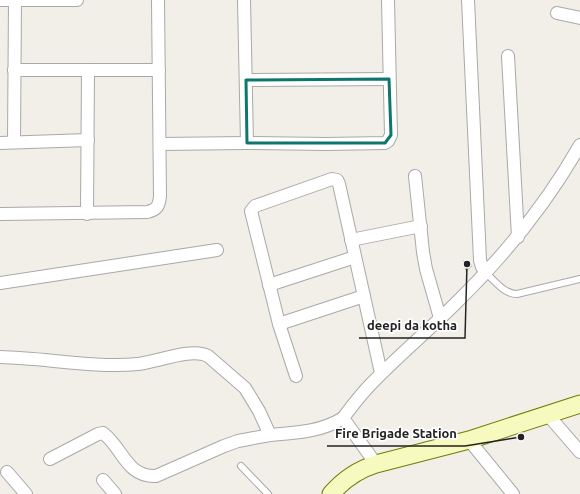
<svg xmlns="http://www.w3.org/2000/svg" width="580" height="494" font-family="Ubuntu,sans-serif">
<rect width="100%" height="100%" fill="#f2efe9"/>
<path fill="#c7bfb8" stroke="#c4b6ab" d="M469,260L472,266L466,271L463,261Z"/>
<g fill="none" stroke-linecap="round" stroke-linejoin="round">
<defs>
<g id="lane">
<path d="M486,273C495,281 504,294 517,294L580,279"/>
<path d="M241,466L268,494"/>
</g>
<g id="street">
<path d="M0,0H77"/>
<path d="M244,0L247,143"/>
<path d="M468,0L480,260L482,267L486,273"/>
<path d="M557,13L580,18"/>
<path d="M508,56L518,237"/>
<path d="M14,70H159"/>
<path d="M246,80L389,79"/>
<path d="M14,142L15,0"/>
<path d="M0,143L88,140"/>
<path d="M160,144L247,143L326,144L385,143L388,141L391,135L388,0"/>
<path d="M415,176L423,252L426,269L440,318"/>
<path d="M0,214L147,212C157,210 159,206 160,196L158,0"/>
<path d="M87,214L88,70"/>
<path d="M351,240L421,226"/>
<path d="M0,283L217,250"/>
<path d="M269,285L355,257"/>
<path d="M279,324L364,296"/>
<path d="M0,357C46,358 92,368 138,364C157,362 192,347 208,356L245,388L259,411L270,435C295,433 321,432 343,418"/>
<path d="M296,376L279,324L251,211L255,206L332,179L337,180L339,184L381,373"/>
<path d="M548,415L580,452"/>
<path d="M469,440L513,494"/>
<path d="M50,459L98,434L103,433C123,448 126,477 156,476L224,446L238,441L270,435"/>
<path d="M376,464L343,418C352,406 361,394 372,383C399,355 429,330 457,302C505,255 547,203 580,145"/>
<path d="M7,472L26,494"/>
<path d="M103,480L115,494"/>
</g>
<path id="secondary" d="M331,494C344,479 357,470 376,464L469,440L580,404"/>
</defs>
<use href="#lane" stroke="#a9a9a9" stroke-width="8"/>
<use href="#street" stroke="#a9a9a9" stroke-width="14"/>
<use href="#secondary" stroke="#707d05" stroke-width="19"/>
<use href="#lane" stroke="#fff" stroke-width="6"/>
<use href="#street" stroke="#fff" stroke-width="12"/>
<use href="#secondary" stroke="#f7fabf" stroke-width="17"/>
</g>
<path fill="none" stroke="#0f766e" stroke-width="3" stroke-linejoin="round" d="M389,79L391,135L385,143H247L246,80Z"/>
<path fill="none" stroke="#222" stroke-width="1.5" d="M467 264L465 338H359M521 437L465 446H327"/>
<g fill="#222" stroke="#fff" stroke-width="1.5">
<circle cx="467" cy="264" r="4"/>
<circle cx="521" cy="437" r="4"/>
</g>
<g font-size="13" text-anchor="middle" font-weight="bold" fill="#222" stroke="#fff" stroke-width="3.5" stroke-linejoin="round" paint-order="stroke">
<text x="412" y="330">deepi da kotha</text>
<text x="396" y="438">Fire Brigade Station</text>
</g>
</svg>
